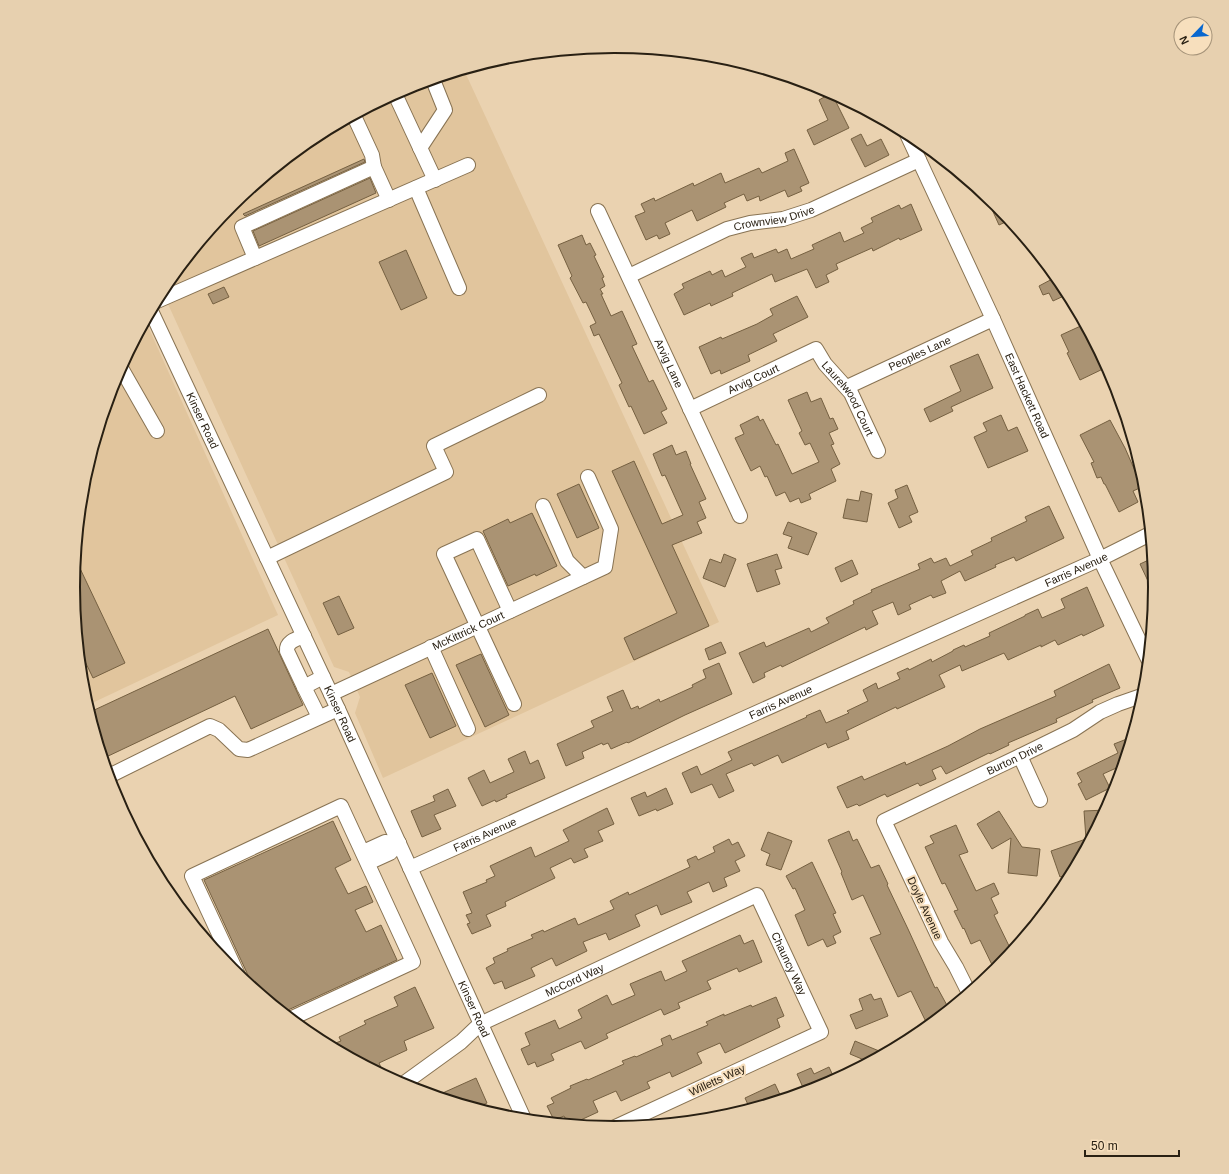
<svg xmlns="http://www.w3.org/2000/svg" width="1229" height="1174" font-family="Arial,sans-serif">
<rect width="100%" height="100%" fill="#ead2b0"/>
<g fill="#e1c59d">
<path d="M464,70L719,622L383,778L355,713L360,697L349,672L334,667L162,291L165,286L232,204L314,137L408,87Z"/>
<path d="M146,322L278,615L88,705L84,692L74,587L84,481L115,380Z"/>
</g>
<g fill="#aa9373" stroke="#756041">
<path d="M821,87L843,99L836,102L849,128L814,145L807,130L828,120L819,100L826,96Z"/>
<path d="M861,134L867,146L881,139L889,155L865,167L851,139Z"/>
<path d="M794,149L809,183L800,187L802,191L788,197L785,190L760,201L759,196L747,201L744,194L724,203L726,207L697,221L692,210L665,223L670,234L659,239L657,235L646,240L635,216L645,212L641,204L654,198L655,201L693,183L694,186L721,173L725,183L759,168L762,173L788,161L785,153Z"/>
<path d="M364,159L365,162L245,216L243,214Z"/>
<path d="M370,178L376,193L259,246L253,231Z"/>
<path d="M986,196L997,205L1010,220L999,225Z"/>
<path d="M911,204L922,230L900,240L899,238L873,251L872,248L836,264L838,269L826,275L829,282L816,288L807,269L775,282L772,274L732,293L733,296L711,306L710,303L684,315L674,294L684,288L682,284L710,271L712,275L722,270L725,277L746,267L741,258L752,253L754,258L776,249L778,253L787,249L791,259L814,249L812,245L840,232L844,242L864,233L861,228L873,222L871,218L899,205L901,209Z"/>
<path d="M582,235L586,245L590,243L596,255L594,256L604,277L602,278L605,286L600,289L603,294H601L611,316L622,311L637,344L632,346L649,382L653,380L667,409L661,412L667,423L644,434L631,406L629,407L619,385L622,383L599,334L594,336L590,326L596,323L586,302L583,303L570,278L572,276L558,245Z"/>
<path d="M406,250L427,298L401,310L379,262Z"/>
<path d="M1056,277L1068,294L1053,301L1049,293L1043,295L1039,286Z"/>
<path d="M224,287L229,297L213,304L208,294Z"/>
<path d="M797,296L808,317L773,334L777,341L748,355L750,361L721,374L720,370L711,374L699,347L721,337L722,339L757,324L773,315L770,309Z"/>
<path d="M1085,324L1107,367L1080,380L1067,353L1069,352L1061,335Z"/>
<path d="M978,354L993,388L951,407L953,411L930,422L924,409L961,391L950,366Z"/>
<path d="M807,392L811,402L821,398L830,419L833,418L838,429L829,433L834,444L831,445L840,464L831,469L836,481L809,494L811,499L801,503L799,498L790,502L785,492L776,496L767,476L765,477L760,466L751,471L735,438L744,434L740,425L758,416L760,421L763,419L776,445L778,444L792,474L819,462L810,443L805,445L799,433L802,431L788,400Z"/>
<path d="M1001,415L1008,431L1017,427L1028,451L988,468L974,437L987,431L983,423Z"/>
<path d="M1110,420L1125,448L1142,487L1133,491L1138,502L1119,512L1105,484H1104L1101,477L1097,478L1091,463L1094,462L1080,435Z"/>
<path d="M672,445L676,455L686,451L691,464H690L706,499L699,502L706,518L697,522L702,533L672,545L709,626L634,660L624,638L677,613L612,471L634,461L662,524L683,515L665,475L662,476L653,454Z"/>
<path d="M579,484L599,528L577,538L557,494Z"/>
<path d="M907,485L918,512L909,516L912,522L899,528L888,503L898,498L895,490Z"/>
<path d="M861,491L872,494L867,522L843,518L847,499L859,501Z"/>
<path d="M1049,506L1064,538L1016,561L1014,557L995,565L996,567L965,581L960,571L941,581L946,593L933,598L931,595L909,605L911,609L898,615L893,602L872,611L878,624L866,630L865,627L782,667L781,665L764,673L765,677L753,683L739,653L764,642L766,647L809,628L811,632L829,623L826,618L854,604L853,601L872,592L871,590L920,569L918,564L931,558L934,563L946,558L950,566L973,555L971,551L992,541L991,538L1027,521L1025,517Z"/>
<path d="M532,513L557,566L536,576L535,574L508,586L483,531L508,519L510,523Z"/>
<path d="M788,522L817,533L808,555L788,548L792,537L783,534Z"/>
<path d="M724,554L736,559L725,587L703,578L710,559L721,563Z"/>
<path d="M777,554L782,568L775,570L780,584L757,592L747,564Z"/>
<path d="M1153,558L1156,587L1155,596L1140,564Z"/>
<path d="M76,560L125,663L93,678L80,651L74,587Z"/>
<path d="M852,560L858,574L841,582L835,568Z"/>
<path d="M1087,587L1104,626L1083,636L1082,634L1058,645L1055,640L1041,647V645L1008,660L1004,653L962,671L960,665L939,675L945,687L897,709L896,707L846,731L849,739L828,748L826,743L782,763L778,755L754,766L752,763L726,774L734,791L719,798L712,784L691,793L682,773L697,766L701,775L732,760L728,752L807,717L806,716L820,710L826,723L849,713L847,711L868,701L863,690L876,683L878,689L900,679L897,673L908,668L909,670L931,659L932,662L953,651V650L964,645L965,647L990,636L989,633L1025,616V615L1038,609L1042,618L1065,608L1061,599Z"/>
<path d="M339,596L354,628L338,635L323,603Z"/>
<path d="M268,629L303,705L251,729L235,696L104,758L90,712Z"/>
<path d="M721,642L726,653L709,660L705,649Z"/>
<path d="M481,654L509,715L485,727L456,665Z"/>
<path d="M719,663L732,694L685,715L628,743L627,742L611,749L608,743L603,745L602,743L582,752L584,758L566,766L557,744L594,727L591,721L613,711L607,697L623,690L631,709L638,706L639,709L659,699L660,702L693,687L692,685L706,678L703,670Z"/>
<path d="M1109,664L1120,688L1092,700L1093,702L1056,719L1057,722L1008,743L1009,745L990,754L989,753L946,774L941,766L932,770L936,779L920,786L918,783L887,797L885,794L859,806L857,804L847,808L837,787L862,776L864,780L905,762L906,765L948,746L980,729L1056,696L1054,691Z"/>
<path d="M432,673L456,726L430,738L405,685Z"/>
<path d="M1132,737L1123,765L1103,774L1110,788L1086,800L1078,784L1082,782L1077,773L1118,753L1114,744Z"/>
<path d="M525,751L530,764L538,760L545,778L506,795L507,797L496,802L495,800L482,806L468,778L484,770L490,783L514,772L508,759Z"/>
<path d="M666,788L673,804L657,811L656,809L639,816L631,798L645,792L647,797Z"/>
<path d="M448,789L456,806L434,815L441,829L422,837L411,811L435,801L433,796Z"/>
<path d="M607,808L614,824L598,831L603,841L584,849L588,857L574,863L571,858L550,868L555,878L505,902L506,906L486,915L491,926L472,934L467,924L470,923L466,915L472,913L463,892L487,882L486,880L495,876L490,866L531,847L535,857L569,841L563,830Z"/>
<path d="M1106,810L1072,873L1060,877L1051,851L1086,839L1084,811Z"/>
<path d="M999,811L1022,847L1040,849L1037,876L1008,873L1011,838L992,849L977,824Z"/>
<path d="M333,821L351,860L335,868L348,894L366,886L373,902L355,910L366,932L381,925L397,960L288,1010L285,1013L253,986L204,880Z"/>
<path d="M956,825L968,852L959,855L976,891L994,883L999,894L991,898L998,913L994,915L1012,952L995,971L980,940L971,944L964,928L963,929L954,911L958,910L945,883L942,884L925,847L934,843L930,836Z"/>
<path d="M849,831L853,841L857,839L871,868L879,865L888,884L887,885L908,929L935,988L937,987L949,1009L928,1026L911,991L898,997L870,938L881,934L863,895L852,900L841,873L842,872L828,840Z"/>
<path d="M768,832L792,841L781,870L766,865L770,854L761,850Z"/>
<path d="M729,839L732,845L738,842L745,856L735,861L740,871L724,878L727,886L713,892L709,882L687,892L692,902L661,915L657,905L635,915L640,926L609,940L606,933L583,942L587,951L556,966L552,958L531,968L535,976L505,989L502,981L494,984L486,968L495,963L493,958L508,951L507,949L533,938L531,935L543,930L544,932L575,918L578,925L614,909L610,901L628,892L629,895L690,867L687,860L696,856L698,860L715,852L713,847Z"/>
<path d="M812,862L836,913L833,914L841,932L833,936L836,943L827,947L823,939L808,946L795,915L805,910L795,888L793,889L786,876Z"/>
<path d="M740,935L744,944L753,940L762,962L739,972L737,968L707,981L711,989L678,1003L680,1008L664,1015L661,1009L606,1034L608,1038L585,1049L581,1041L551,1054L554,1060L537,1067L535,1062L528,1065L521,1049L530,1045L525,1033L555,1020L559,1029L582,1018L578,1010L607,995L612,1005L635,995L630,984L661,971L665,981L687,971L682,961Z"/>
<path d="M415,987L434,1028L404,1041L407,1050L379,1063L384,1074L330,1045L341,1041L339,1037L366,1024L364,1021L398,1006L394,997Z"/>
<path d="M871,994L874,1000L881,998L888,1016L856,1029L850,1015L863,1010L859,999Z"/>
<path d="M776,997L784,1016L777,1019L780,1027L725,1053L720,1043L697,1053L702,1063L672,1077L670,1072L647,1082L650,1088L621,1101L616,1091L593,1101L598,1112L572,1124L568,1123L564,1116L554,1120L547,1106L554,1103L551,1098L571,1088L570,1086L587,1079L588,1080L624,1064L622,1061L635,1056L636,1057L663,1045L661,1039L670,1035L672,1040L708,1025L706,1022L724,1014V1016L751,1005L752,1007Z"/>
<path d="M855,1041L884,1053L869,1062L850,1054Z"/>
<path d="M829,1067L835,1080L821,1087L805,1092L797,1074L811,1068L814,1074Z"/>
<path d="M476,1078L487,1103L476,1108L436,1096Z"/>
<path d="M775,1084L782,1099L750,1109L745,1098Z"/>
</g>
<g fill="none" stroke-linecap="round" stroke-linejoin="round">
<defs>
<g id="minor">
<path d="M395,94L435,180"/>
<path d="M354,116L372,155L374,167"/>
<path id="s1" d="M906,132L993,319L1100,559L1148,659"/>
<path d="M420,148L445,110L433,80"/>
<path d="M416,188L459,288"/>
<path id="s2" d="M598,211L740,516"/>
<path d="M255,258L242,227L374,167L389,200"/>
<path id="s3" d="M629,276L727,229L750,223L783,219L811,210L919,160"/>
<path d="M157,301L468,165"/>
<path id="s4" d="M151,311L338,709L524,1119"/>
<path d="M121,368L157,431"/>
<path id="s5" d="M847,387L993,319"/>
<path id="s6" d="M690,409L816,349L825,364L851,393L878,451"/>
<path d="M543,506L567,561L583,577"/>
<path d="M267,558L446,472L434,446L539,395"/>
<path d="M510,611L477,539L444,554L514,704"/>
<path d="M304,636C296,639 286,642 287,651L304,687L323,677"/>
<path d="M431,647L468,729"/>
<path d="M304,687L319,717"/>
<path id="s7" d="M331,694L605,567L611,529L588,477"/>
<path d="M1020,756L1040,800"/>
<path d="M109,776L210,726L219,730L239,749L248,750L338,709"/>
<path d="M363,852L385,842L399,843"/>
<path d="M368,863L390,853L399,843"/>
<path id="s8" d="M410,868L1100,559L1150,534"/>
<path d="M238,975L192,876L341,806L413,962L292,1018"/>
<path id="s9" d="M969,993L956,967L941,942L884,821L1020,756L1073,730L1100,712L1118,704L1144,695"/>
<path id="s10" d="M403,1084L461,1042L480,1024L757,895L821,1032L613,1128"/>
</g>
</defs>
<use href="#minor" stroke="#887353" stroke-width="16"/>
<use href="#minor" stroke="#fff" stroke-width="14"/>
</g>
<g text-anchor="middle" stroke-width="4" stroke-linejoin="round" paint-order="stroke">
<g font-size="11" fill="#292013" stroke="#f7dfbd">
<text dy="4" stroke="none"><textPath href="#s3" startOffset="157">Crownview Drive</textPath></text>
<text dy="4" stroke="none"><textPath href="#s5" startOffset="80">Peoples Lane</textPath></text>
<text dy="4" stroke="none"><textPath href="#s2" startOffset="168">Arvig Lane</textPath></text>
<text dy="4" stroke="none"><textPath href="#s6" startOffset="70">Arvig Court</textPath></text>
<text dy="4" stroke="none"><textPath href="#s1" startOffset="290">East Hackett Road</textPath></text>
<text dy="4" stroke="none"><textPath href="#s6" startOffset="199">Laurelwood Court</textPath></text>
<text dy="4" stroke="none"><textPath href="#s4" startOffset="121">Kinser Road</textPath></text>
<text dy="4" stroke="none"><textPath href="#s8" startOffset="730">Farris Avenue</textPath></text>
<text dy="4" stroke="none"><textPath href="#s7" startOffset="151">McKittrick Court</textPath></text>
<text dy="4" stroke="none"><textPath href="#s8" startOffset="406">Farris Avenue</textPath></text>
<text dy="4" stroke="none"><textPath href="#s4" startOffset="445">Kinser Road</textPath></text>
<text dy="4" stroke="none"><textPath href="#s9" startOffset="337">Burton Drive</textPath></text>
<text dy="4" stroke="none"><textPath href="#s8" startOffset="82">Farris Avenue</textPath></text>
<text transform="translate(925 908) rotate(65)" y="4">Doyle Avenue</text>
<text dy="4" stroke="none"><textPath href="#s10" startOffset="479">Chauncy Way</textPath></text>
<text dy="4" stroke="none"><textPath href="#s10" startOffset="202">McCord Way</textPath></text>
<text dy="4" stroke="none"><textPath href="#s4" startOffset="769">Kinser Road</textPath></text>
<text transform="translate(717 1080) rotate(-25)" y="4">Willetts Way</text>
</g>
</g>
<path d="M0 0H1229V1174H0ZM80 587a534 534 0 1 1 1068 0a534 534 0 1 1-1068 0Z" fill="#e7d0af" fill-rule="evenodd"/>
<path fill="none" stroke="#292013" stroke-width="2" d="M80 587a534 534 0 1 1 1068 0a534 534 0 1 1-1068 0Z"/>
<g transform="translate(1193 36) rotate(245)"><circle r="19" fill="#f7dfbd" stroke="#a59379"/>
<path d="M0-3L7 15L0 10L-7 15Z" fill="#0867cf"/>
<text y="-6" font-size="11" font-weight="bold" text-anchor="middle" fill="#292013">N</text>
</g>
<path d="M1085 1150v6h94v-6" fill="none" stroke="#292013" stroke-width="2"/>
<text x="1091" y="1150" font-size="12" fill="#292013" stroke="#f7dfbd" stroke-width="3" paint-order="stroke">50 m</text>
</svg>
